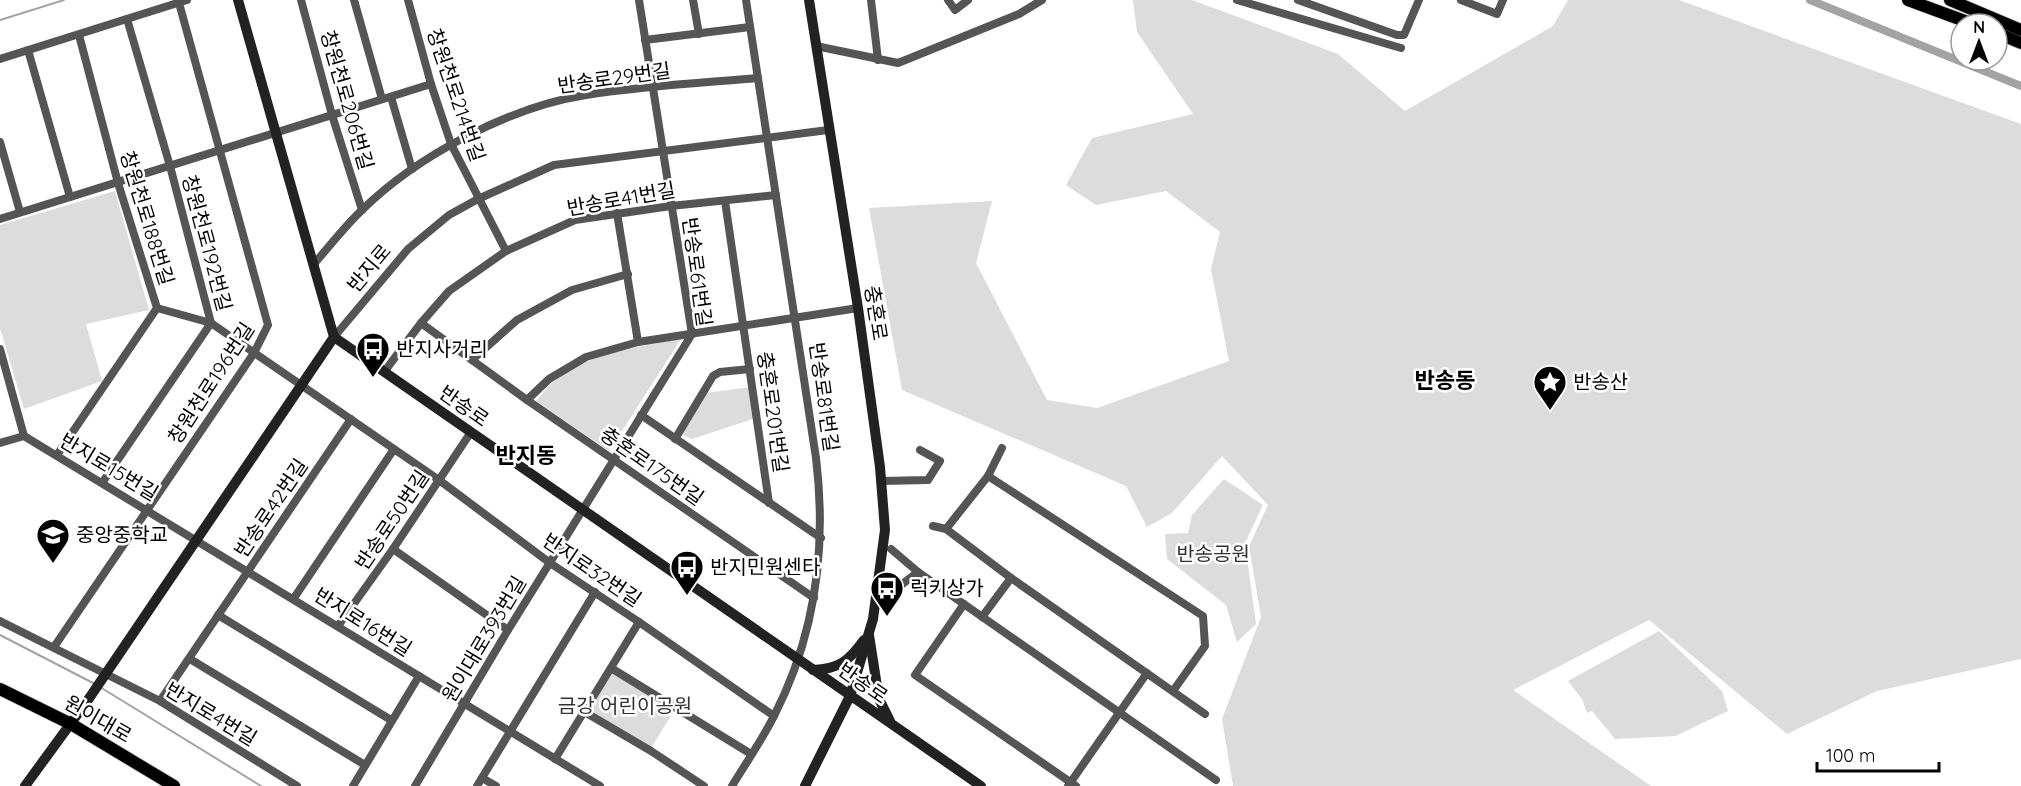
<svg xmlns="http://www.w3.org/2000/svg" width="2021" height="786" font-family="Quicksand,'Noto Sans KR',sans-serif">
<rect width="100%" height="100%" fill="#fff"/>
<g fill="#dcdcdc">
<path d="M1133,0H1192L1338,54L1405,111L1553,26L1568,0H1679L2021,124V659L1877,691L1787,734L1649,620L1513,690L1651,786H1233L1222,719L1261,617L1249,546L1268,505L1222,456L1172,513L1147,527L1126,486L902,390L869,208L992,201L976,263L1047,400L1097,408L1229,361L1211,269L1220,232L1166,191L1096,205L1066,185L1092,138L1193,114L1137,32Z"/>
<path d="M115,191L149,310L86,324L102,381L24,409L0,328V225Z"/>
<path d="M681,339L609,451L536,401C542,395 546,388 552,383C587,353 637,347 681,339Z"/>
<path d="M751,387L756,418L692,439L680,434L705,393Z"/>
<path d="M1224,479L1263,505L1245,543L1256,624L1237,642L1226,605L1167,559L1165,534L1188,533L1192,515Z"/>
<path d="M1659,631L1722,691L1728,711L1675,736L1615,739L1592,711L1587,713L1582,699L1568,681Z"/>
<path d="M611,671L675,709L651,748L587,711Z"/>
</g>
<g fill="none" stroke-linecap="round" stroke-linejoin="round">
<g stroke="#a3a3a3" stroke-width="2">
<path d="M0,20L64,0"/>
<path d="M0,635L95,684"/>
<path d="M100,687L261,786"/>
</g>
<path stroke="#a3a3a3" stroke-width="8" d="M1810,0L2021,86"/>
<defs>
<g id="primary">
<path d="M1908,0L1973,24"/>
<path d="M1950,0L2021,30"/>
<path d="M1997,33L2021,43"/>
<path d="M0,689L71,724L174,786"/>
</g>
</defs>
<use href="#primary" stroke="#dbdbdb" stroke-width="14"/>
<g stroke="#555" stroke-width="8">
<path d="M301,0L332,115L362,210"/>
<path d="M354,0L382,99"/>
<path d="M408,0L431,84L451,144L506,251"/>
<path d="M693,0L699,34"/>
<path d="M871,0L878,60"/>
<path d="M948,0L955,10L968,0"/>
<path d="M1237,0L1401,48"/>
<path d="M1298,0L1397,35H1404L1419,0"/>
<path d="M1461,0L1497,14L1503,0"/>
<path d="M645,40L750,27"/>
<path d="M816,46L898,63L1019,14L1042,0"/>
<path d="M28,50L70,197"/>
<path d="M0,59L187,0"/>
<path d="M391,97L412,169"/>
<path d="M0,142L20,212"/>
<path d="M725,201L769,503"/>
<path d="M617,213L638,342"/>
<path d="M0,219L431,84"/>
<path d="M313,265C329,247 344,227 362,210C417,156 509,107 586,95C643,86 701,83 758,78"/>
<path d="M157,308L211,323L439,480L550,563L639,622L774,716"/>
<path d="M421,323L527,400L814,598"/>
<path d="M334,337L408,249L449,215L478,199L554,165L828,130"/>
<path d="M0,349L24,436"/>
<path d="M472,360L517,320L572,290L628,274"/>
<path d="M384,372L421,323L449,291L506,251L575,220L671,206L776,195"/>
<path d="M527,400L549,379L586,357L638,342L858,308"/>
<path d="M641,415L821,538"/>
<path d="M675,439L713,376L720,372L750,369"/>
<path d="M0,443L24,436L600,786"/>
<path d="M1002,448L988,476L1203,616L1205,646L1173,691"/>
<path d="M57,455L157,308L118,183L79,35"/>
<path d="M881,481L928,480L940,461L920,450"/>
<path d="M102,483L211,323L170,166L127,19"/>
<path d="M933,526L946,529L1011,578L1205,714"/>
<path d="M946,529L988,476"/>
<path d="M393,549L508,630"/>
<path d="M891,549L918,572L1216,780"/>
<path d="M892,592L918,572"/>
<path d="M294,598L394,449"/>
<path d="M964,604L915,675L1076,786"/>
<path d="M218,615L391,720"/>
<path d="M982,617L1011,578"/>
<path d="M0,621L160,701L297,786"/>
<path d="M338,626L393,549L471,432"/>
<path d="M54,647L254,353L268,325L179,3"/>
<path d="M190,659L365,765"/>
<path d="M611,668L751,754"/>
<path d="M160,701L351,419"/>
<path d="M583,711L651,751L704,786"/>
<path d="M555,759L639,622"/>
<path d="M482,778L496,786"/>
<path d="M353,786L419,676"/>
<path d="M415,786L508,630L692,334L639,0"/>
<path d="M477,786L595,592"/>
<path d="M732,786C746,763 762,740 774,716C816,634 827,549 816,458L746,0"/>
<path d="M1068,786L1147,673"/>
</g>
<g stroke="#222" stroke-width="10">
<path d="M238,0L334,337L981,786"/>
<path d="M869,635L879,699L890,721"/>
<path d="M813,670C839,669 849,661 864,640"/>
<path d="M25,786L90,697L334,337"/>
<path d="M805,786L850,696L873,619L885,530L880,467L858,308L809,0"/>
</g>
<use href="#primary" stroke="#000" stroke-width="12"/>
</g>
<defs>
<symbol id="bus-pin" viewBox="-11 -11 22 30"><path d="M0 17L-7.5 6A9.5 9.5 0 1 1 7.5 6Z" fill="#000" stroke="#fff"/><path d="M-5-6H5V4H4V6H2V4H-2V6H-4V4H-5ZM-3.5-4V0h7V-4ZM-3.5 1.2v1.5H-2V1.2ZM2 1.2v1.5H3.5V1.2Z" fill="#fff"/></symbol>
<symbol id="sight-pin" viewBox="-11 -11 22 30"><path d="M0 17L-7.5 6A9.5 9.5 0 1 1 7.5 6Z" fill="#000" stroke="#fff"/><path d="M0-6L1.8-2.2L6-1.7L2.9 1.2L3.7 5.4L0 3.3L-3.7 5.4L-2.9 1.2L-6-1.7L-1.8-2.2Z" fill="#fff"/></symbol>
<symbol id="school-pin" viewBox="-11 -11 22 30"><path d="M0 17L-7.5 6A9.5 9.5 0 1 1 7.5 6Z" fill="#000" stroke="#fff"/><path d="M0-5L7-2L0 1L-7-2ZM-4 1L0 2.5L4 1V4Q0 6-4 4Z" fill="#fff"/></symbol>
</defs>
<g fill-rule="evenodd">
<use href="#bus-pin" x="354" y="330" width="38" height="52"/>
<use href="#sight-pin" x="1531" y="363" width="38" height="52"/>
<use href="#school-pin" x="34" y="516" width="38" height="52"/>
<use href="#bus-pin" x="668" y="548" width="38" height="52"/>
<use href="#bus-pin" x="868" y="569" width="38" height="52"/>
</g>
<g text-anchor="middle" stroke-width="5" stroke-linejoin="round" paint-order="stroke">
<g font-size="20" fill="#000" stroke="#fff">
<text transform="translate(614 78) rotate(-8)" y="7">반송로29번길</text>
<text transform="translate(456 95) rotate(71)" y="7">창원천로214번길</text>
<text transform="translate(347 100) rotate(74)" y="7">창원천로206번길</text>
<text transform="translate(621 199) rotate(-10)" y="7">반송로41번길</text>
<text transform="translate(147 218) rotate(73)" y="7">창원천로188번길</text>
<text transform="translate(207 243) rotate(75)" y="7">창원천로192번길</text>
<text transform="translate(369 268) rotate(-50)" y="7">반지로</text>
<text transform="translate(697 272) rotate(82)" y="7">반송로61번길</text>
<text transform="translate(876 313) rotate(81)" y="7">충혼로</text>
<text transform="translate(211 383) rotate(-57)" y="7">창원천로196번길</text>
<text transform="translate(824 397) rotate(82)" y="7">반송로81번길</text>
<text transform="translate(464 406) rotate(35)" y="7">반송로</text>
<text transform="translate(773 412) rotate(82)" y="7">충혼로201번길</text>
<text transform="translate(652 466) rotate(35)" y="7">충혼로175번길</text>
<text transform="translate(109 467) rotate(31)" y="7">반지로15번길</text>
<text transform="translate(271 508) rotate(-56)" y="7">반송로42번길</text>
<text transform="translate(392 520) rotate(-56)" y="7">반송로50번길</text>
<text transform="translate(592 570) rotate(34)" y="7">반지로32번길</text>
<text transform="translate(363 622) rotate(32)" y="7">반지로16번길</text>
<text transform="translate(484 639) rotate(-59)" y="7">원이대로393번길</text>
<text transform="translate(863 683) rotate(35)" y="7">반송로</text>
<text transform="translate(211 714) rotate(31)" y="7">반지로4번길</text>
<text transform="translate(98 719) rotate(30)" y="7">원이대로</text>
</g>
<g font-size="20" fill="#000" stroke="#fff" text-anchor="start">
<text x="396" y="356">반지사거리</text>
<text x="1573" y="389">반송산</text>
<text x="76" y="542">중앙중학교</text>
<text x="710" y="574">반지민원센타</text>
<text x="910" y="595">럭키상가</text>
</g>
<g font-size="20" fill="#333" stroke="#fff">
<text x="1213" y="561">반송공원</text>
<text x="625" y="713">금강 어린이공원</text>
</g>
<g font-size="22" font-weight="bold" fill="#000" stroke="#fff">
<text x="1445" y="388">반송동</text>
<text x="526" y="463">반지동</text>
</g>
</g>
<g transform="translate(1979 42)"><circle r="28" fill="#ffffff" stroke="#999999" stroke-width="1.5"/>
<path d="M0-4.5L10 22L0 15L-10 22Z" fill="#000000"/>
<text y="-9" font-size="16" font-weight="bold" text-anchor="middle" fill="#000000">N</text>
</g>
<path d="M1817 762v9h122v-9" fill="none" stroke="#000000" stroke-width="3"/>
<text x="1826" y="762" font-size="18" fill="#000000" stroke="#ffffff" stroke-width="4.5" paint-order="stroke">100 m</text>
</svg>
